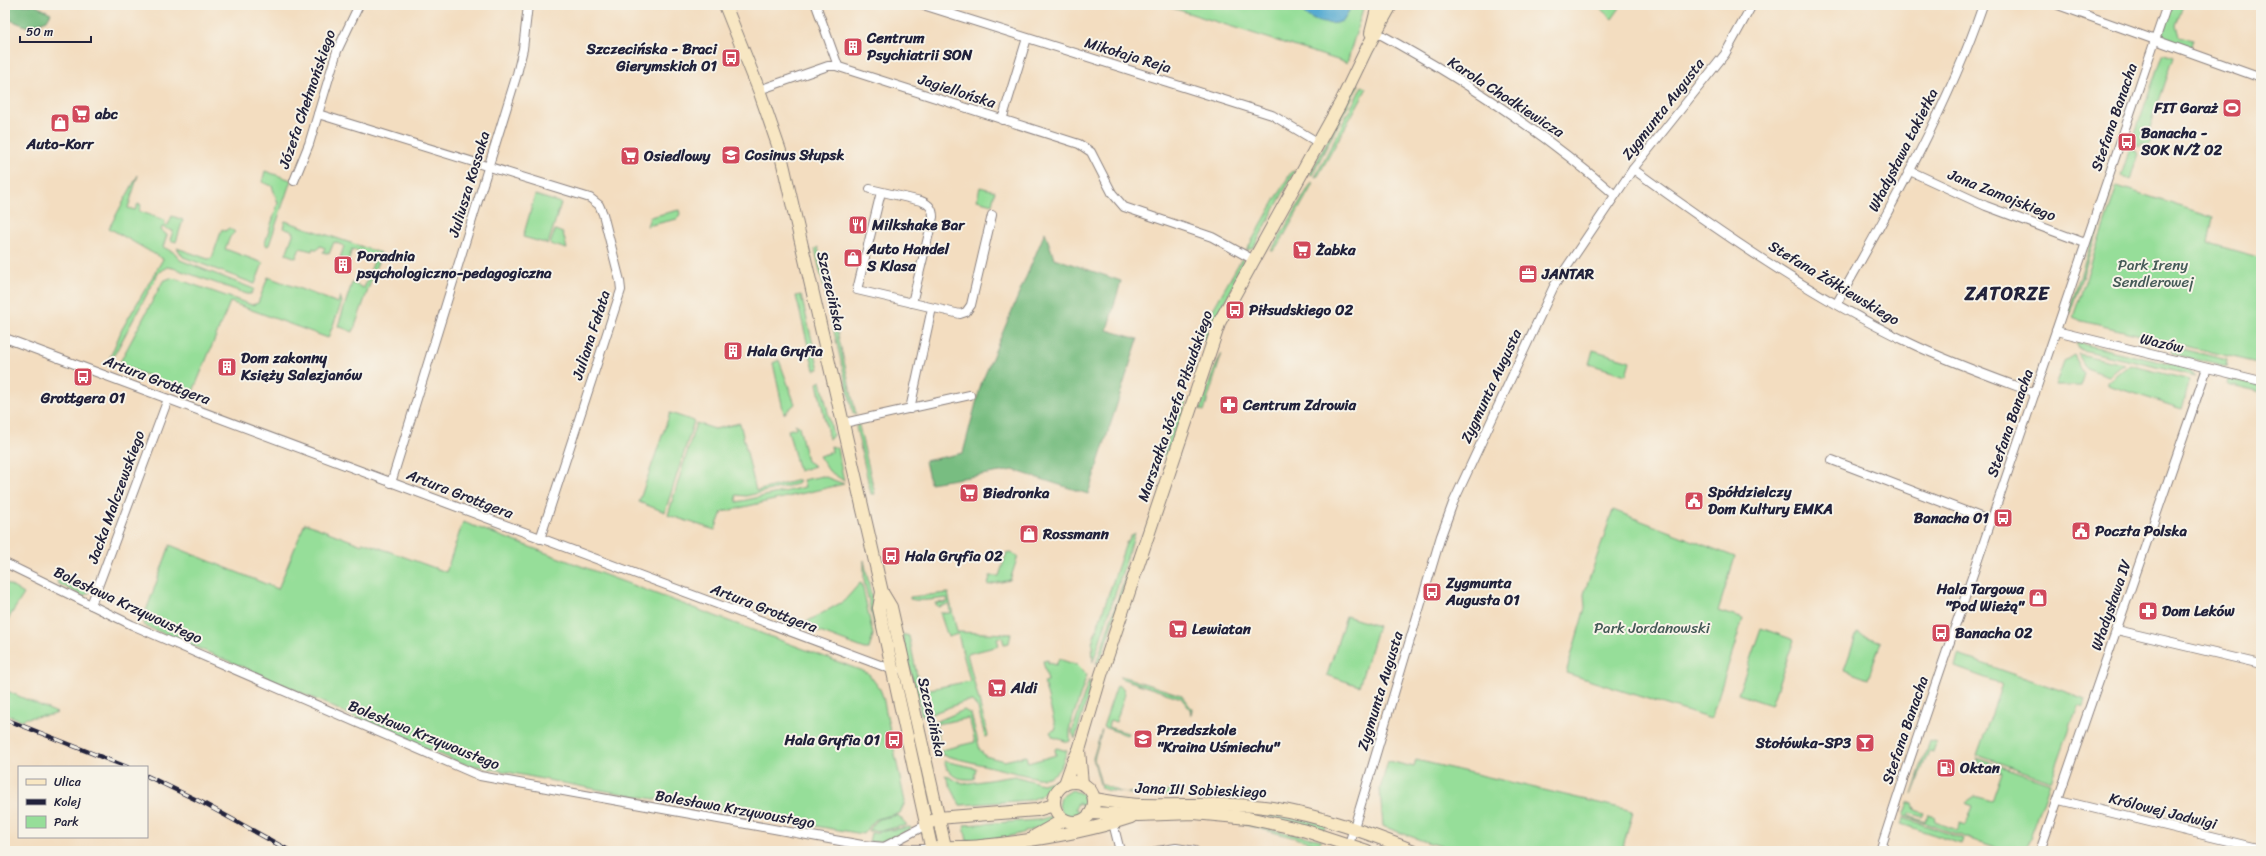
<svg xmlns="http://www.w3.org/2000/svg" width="2266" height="856" font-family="Sriracha,sans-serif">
<rect width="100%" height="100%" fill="#f7f3e8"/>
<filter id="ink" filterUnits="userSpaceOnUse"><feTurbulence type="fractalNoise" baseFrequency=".025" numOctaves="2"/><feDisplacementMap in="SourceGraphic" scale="8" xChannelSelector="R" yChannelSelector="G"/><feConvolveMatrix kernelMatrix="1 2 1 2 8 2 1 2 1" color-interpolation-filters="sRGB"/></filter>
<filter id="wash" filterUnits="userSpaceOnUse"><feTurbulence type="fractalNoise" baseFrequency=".012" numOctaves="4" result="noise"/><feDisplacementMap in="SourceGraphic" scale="16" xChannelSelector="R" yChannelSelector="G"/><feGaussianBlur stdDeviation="0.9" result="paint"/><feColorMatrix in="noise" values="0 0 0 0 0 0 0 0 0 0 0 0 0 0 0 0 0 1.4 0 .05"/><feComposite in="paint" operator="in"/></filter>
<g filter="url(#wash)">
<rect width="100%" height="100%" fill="#f3ddc0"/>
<g fill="#96de99" stroke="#5c806a">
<path d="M1163,5H1364L1347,63Z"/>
<path d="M1596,5H1622L1612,19Z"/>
<path d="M2172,5H2183L2176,26L2179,36L2194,39L2191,48L2166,39L2163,35Z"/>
<path d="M2164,54L2174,57L2147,136L2152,138L2150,143L2146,147H2144V144L2142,143L2141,146L2132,142L2162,55Z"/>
<path d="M1359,84L1312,175L1310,174L1356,85Z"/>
<path d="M1362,86L1367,88L1318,176L1315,177Z"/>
<path d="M2130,148L2138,151V153L2130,180L2121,176Z"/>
<path d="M265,171L291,180L269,245L267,246L265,243L278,203L272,186L262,182Z"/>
<path d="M1295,171L1254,247L1246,251L1291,172Z"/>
<path d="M138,175L128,208L135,210L138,204L141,205L139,211L164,220L165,226L168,225L172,216L183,220L176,242L170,240L173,231L162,227L161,230L167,235L163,247L175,253L180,260L254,289L251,294H247L173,268L167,267L159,272L111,361L109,360L122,329L163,259L109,228Z"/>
<path d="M1312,182L1313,184L1281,241L1272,252L1271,251Z"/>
<path d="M2113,185L2070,313L2068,312L2109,190Z"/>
<path d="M2117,186L2213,217L2208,243L2261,258V364L2082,321L2073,317Z"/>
<path d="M980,187L995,191L992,204L977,200Z"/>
<path d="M535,195L561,203L548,244L523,237Z"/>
<path d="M679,210L680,214L677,219L647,226L650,217Z"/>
<path d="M285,221L381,253L353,332L338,326L352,283L364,288L374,261L361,256L362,252L352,249L348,261L340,258L344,246L334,242L329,254L323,252L325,248L320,246L317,250L313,248L312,251L300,248L296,258L286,254L294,232L283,228Z"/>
<path d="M229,228L235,232L230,237L225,249L263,263L255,284L183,257L177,248L208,259L212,258L222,229L225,231Z"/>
<path d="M555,230L563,233L567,249L550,244Z"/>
<path d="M818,247L856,414L853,413L815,249Z"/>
<path d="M1242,258L1245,264L1204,341L1202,338L1208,318Z"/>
<path d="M268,277L338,303L340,296L342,302L328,338L230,302L192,394L119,364L163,281L170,278L177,279L252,305L258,303Z"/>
<path d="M801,295L819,369L814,370L796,296Z"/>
<path d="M2078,343L2187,368L2196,376L2078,349L2076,344Z"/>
<path d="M2171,346L2227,360L2226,367L2172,354Z"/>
<path d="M1593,350L1630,361L1626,375L1589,364Z"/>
<path d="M1222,353L1204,411L1200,410L1212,375Z"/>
<path d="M2078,354H2079L2124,364L2109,376L2086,368Z"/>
<path d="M2074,355L2084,374L2080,386H2055L2064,361Z"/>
<path d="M779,360L795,404L784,414L773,363Z"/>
<path d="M2129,365L2190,380L2182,409L2108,385V382Z"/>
<path d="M2229,378L2261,386V392L2228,384Z"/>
<path d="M821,381L833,435L831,438L829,439L817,383Z"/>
<path d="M1181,400L1186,402L1168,456H1163Z"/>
<path d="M670,413L694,421L665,512L639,502Z"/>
<path d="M696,423L715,429L740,423L756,491L799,480L797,484L746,496L736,495L737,502L805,487L803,480L823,476L844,484L722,512L715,530L668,515Z"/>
<path d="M858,423L859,426L875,494H871L856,427Z"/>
<path d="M795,424L799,426L807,461L815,466L799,471L788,430L796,428Z"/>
<path d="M831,446L837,448L844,481L829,471L819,456L832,452Z"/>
<path d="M1613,510L1735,557L1718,611L1743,619L1711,719L1566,673L1585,608L1584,594Z"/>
<path d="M463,522L868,673L880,689L883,697L905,802L900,813L876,819L863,834L589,788L461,763L403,739L269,678L143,625L146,611L170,545L278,589L305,523L362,545L363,542L446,572Z"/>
<path d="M1135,533L1093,662L1092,643L1126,543L1132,535Z"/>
<path d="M1007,552L1018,556L1010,580L988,585L990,576H999Z"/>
<path d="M1134,555L1100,661L1096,664L1132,556Z"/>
<path d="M864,560L879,633V634L876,631L864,581Z"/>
<path d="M63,573L92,586L89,593L83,596L57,583L60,574Z"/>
<path d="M5,582L24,594L5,624Z"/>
<path d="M860,583L862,584L873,635L869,649H865L801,625L844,601Z"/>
<path d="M948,593L957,632L1011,634L1009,643L1004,644L1002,637L997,638L999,646L967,654L988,736L985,737L978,708L972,701H966L931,714L925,690L970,681L958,634L948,637L940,613H950L949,604L938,607L935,603L948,602L947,598C937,599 920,602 910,599V597Z"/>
<path d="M1346,616L1378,626L1359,686L1327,675Z"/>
<path d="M1761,628L1794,640L1771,705L1738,694Z"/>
<path d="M1857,633L1881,642L1868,679L1844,670Z"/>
<path d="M902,634L909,636L925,716L921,714Z"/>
<path d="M1958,655L2086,699L2084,707L2078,705L2051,781L1977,755L2002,684L1955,667Z"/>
<path d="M1059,659L1077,665L1087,675L1070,726V741L1068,742L1053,737L1050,732L1056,729L1044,682L1048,681L1043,661L1048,660V663L1056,665Z"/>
<path d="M1121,676L1181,695L1192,709L1191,715L1190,709L1181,698L1120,678Z"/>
<path d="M1089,680L1091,686L1075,739L1072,732Z"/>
<path d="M1117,685L1123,688L1125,694L1116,722L1110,720L1108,727L1128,733L1127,735L1103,727Z"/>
<path d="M5,690L57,713C52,717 33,715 21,720L5,714Z"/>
<path d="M964,710L971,714L980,750L985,756L1004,761L1026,756L1028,763L1056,755L1055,749L1057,748L1067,751C1061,768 1057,779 1037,778L942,755L941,750L975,742L969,718L936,724L940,743H937L933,723Z"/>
<path d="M1102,730L1094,759L1101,784L1121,792L1159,795V792L1175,791V795L1147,796L1106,790L1101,788L1093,758Z"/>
<path d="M1929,741L1936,743L1933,752L1929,751L1912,794Z"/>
<path d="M1977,758L2050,783L2025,851H2006L1904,816L1909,802L1913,804L1915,810L1924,813L1922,817L1910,813L1909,816L1925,822L1928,814L1934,816L1935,822L1957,830L1960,823L1966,825L1973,806L1965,803L1975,796L1992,801L2002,772L1980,764Z"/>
<path d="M1416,760L1633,811L1622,851H1461L1426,842L1385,827L1383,826L1380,789L1388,761L1414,767Z"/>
<path d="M944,761L976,768L974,779C958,780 949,777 944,761Z"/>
<path d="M945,775L963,784L1015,776L1042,784L1056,780L1040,796L1031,800L962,805H960Z"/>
<path d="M1072,790L1085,795L1088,808L1078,803L1075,809L1085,814L1073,819L1064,815L1059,806L1061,797Z"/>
<path d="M1243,811L1260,812L1327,824L1325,830Z"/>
<path d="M898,815L907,825L884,830L868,831L878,819Z"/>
<path d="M1052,816L1054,819C1028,835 998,840 967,841L964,825L1038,820Z"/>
<path d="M1904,818L1964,839L1962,844L1901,824Z"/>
<path d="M1231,821L1322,840L1318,844Z"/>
<path d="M910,827L911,829L880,842H869L871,833Z"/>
</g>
<g fill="#78bd81" stroke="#4d705e">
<path d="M5,5H34L51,13L47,20L28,27L5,18Z"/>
<path d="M1045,232L1054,258L1121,281L1107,330L1138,339L1088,494L1013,470L930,483L925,461L963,453L981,384Z"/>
</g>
<path fill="#56abd2" stroke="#3c6686" d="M1303,5H1352L1344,20C1332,27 1313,23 1303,12Z"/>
</g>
<g filter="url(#ink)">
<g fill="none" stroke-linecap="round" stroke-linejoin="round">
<defs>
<g id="street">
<path d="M816,5L838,66"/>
<path d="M923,5L1272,115L1319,143"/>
<path d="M2058,5L2261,78"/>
<path d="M1376,32C1461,78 1542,131 1615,195"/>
<path d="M759,90L828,66H836L1079,144L1091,152L1112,193L1124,207L1212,237L1254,260"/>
<path d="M318,114L590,198L599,205L603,214L620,281L621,290L540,539"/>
<path d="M1002,120L1027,38"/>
<path d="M1633,169C1718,231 1813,297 1908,342C1949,362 1992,377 2035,393"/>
<path d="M1910,171L1986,206L2085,243"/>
<path d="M294,181L309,144L337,51L359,5"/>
<path d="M870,189L921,201C929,204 933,208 933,217L912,303"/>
<path d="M881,192L857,290L960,314L966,312L971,305L992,215"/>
<path d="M1837,303C1891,207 1947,110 1983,5"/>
<path d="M2056,331L2261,381"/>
<path d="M5,338L896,671"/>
<path d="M910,409L932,308"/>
<path d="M844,423L970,395"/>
<path d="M1832,460L1991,521"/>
<path d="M391,483L517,74L523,49L528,5"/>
<path d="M5,563L132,625L480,776L862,845L910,849H931"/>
<path d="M91,605L168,399"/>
<path d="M2117,630L2261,664"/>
<path d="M2059,800L2261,849"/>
<path d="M1113,823L1120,851"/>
<path d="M884,847L926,825"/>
<path d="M1157,851L1176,848L1195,851"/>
<path d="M1347,851L1441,536L1453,503L1554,286L1633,169L1725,54L1752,5"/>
<path d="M1880,851L1909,762L2167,5"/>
<path d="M2040,851L2207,368"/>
</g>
<g id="secondary">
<path d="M725,5L759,90L780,151L882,592L891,607L946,851"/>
<path d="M1371,33L1378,5"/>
<path d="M882,592L879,608L932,851"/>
<path d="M1079,750L1082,784"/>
<circle cx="1074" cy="802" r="20"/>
<path d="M1065,784L1072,764L1079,750L1101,675L1220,321L1340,104L1367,48L1391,5"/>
<path d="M1094,799C1110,801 1125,805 1142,805C1185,806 1228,802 1272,808C1322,816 1368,833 1414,851"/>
<path d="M1091,813L1138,815L1194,813L1248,818L1303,830L1367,851"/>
<path d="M931,822L938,818L1037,810L1054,805"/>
<path d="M1035,836L1063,820"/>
<path d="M938,848C952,846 967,848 981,846C1031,841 1083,833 1131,817"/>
</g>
</defs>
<use href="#street" stroke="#8a807e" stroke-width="10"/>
<use href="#secondary" stroke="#8a807e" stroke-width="14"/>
<use href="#street" stroke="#fff" stroke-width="8"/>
<use href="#secondary" stroke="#f8e7c3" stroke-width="12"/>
<defs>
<g id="rail">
<path d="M5,719L127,767"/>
<path d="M147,776L201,802L290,851"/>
</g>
</defs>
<use href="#rail" stroke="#22223b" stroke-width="4.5"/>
<use href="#rail" stroke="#f7f3e8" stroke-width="3" stroke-dasharray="9" stroke-linecap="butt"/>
</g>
</g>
<defs>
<symbol id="building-square" viewBox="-11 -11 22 22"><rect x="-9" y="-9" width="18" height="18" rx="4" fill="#d1495b" stroke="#f7f3e8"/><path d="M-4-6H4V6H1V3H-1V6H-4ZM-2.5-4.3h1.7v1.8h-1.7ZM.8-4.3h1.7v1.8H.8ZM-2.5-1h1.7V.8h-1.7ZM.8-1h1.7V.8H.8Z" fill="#fff"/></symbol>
<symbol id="bus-square" viewBox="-11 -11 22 22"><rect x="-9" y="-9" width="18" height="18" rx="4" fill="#d1495b" stroke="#f7f3e8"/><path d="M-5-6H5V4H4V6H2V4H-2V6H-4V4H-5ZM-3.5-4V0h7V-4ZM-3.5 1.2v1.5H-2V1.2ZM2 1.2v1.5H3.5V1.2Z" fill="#fff"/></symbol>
<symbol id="stadium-square" viewBox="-11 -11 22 22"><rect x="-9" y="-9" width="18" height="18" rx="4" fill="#d1495b" stroke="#f7f3e8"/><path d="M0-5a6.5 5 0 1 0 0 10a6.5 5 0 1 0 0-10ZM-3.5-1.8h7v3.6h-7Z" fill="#fff"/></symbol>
<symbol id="supermarket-square" viewBox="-11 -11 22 22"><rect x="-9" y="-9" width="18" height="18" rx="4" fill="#d1495b" stroke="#f7f3e8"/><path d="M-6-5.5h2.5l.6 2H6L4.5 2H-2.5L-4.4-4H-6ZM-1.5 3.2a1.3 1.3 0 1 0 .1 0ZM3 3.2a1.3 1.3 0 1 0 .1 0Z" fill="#fff"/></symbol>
<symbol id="shop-square" viewBox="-11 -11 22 22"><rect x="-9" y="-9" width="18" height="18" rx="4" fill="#d1495b" stroke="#f7f3e8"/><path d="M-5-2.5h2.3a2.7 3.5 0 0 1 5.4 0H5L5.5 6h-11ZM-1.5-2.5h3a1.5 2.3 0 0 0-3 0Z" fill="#fff"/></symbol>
<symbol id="school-square" viewBox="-11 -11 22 22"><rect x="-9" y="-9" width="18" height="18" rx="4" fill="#d1495b" stroke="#f7f3e8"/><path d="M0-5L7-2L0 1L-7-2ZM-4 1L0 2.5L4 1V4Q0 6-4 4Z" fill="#fff"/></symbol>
<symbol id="restaurant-square" viewBox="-11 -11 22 22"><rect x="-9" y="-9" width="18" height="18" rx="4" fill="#d1495b" stroke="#f7f3e8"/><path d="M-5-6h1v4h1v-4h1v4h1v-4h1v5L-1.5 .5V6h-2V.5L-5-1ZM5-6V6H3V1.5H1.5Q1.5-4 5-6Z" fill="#fff"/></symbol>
<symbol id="office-square" viewBox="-11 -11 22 22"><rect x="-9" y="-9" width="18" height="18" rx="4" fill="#d1495b" stroke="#f7f3e8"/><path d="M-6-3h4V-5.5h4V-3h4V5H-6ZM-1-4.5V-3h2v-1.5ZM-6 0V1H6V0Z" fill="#fff"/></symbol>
<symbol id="pharmacy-square" viewBox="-11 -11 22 22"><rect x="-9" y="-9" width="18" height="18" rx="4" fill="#d1495b" stroke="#f7f3e8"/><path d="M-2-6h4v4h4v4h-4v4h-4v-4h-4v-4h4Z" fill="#fff"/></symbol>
<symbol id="civic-square" viewBox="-11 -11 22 22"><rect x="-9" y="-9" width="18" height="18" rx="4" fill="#d1495b" stroke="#f7f3e8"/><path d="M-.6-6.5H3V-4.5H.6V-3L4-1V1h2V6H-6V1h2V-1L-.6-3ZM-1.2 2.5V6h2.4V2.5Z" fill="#fff"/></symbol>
<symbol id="bar-square" viewBox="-11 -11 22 22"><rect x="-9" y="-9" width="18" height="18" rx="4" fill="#d1495b" stroke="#f7f3e8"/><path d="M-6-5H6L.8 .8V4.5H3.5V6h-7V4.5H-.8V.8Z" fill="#fff"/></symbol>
<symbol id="fuel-square" viewBox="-11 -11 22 22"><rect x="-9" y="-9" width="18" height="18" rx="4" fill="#d1495b" stroke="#f7f3e8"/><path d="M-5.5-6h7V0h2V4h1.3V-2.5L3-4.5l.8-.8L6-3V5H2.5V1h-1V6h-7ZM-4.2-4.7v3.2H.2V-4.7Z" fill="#fff"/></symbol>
</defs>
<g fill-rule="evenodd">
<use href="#building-square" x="842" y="36" width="22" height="22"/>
<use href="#bus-square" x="720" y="47" width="22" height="22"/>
<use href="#stadium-square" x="2221" y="97" width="22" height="22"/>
<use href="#supermarket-square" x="70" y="103" width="22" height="22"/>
<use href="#shop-square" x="49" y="112" width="22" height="22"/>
<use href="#bus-square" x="2116" y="131" width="22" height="22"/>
<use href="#school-square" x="720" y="144" width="22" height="22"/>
<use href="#supermarket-square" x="619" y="145" width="22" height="22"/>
<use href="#restaurant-square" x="847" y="214" width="22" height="22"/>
<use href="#supermarket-square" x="1291" y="239" width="22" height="22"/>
<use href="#shop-square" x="842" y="247" width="22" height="22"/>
<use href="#building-square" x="332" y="254" width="22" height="22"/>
<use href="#office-square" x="1517" y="263" width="22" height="22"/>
<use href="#bus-square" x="1224" y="299" width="22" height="22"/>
<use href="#building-square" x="722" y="340" width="22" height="22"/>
<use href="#building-square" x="216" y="356" width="22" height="22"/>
<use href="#bus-square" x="72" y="366" width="22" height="22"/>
<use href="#pharmacy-square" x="1218" y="394" width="22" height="22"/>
<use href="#supermarket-square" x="958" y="482" width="22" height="22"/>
<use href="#civic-square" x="1683" y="490" width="22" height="22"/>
<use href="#bus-square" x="1992" y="507" width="22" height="22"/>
<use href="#civic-square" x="2070" y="520" width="22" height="22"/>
<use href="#shop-square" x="1018" y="523" width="22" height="22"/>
<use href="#bus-square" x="880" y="545" width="22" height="22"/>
<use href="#bus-square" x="1421" y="581" width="22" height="22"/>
<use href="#shop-square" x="2027" y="587" width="22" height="22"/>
<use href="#pharmacy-square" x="2137" y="600" width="22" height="22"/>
<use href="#supermarket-square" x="1167" y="618" width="22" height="22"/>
<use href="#bus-square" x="1930" y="622" width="22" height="22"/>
<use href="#supermarket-square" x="986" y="677" width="22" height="22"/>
<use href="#school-square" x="1132" y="728" width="22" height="22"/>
<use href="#bus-square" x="883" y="729" width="22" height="22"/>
<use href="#bar-square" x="1854" y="732" width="22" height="22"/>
<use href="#fuel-square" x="1935" y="757" width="22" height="22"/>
</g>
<g text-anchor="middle" stroke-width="4" stroke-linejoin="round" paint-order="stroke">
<g font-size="15" font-weight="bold" fill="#22223b" stroke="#f7f3e8" text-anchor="start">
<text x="867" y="43">Centrum<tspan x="867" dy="17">Psychiatrii SON</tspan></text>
<text x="717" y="54" text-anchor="end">Szczecińska - Braci<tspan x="717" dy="17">Gierymskich 01</tspan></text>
<text x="2218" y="113" text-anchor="end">FIT Garaż</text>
<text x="95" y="119">abc</text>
<text x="2141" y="138">Banacha -<tspan x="2141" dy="17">SOK N/Ż 02</tspan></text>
<text x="60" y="149" text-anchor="middle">Auto-Korr</text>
<text x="745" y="160">Cosinus Słupsk</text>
<text x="644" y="161">Osiedlowy</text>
<text x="872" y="230">Milkshake Bar</text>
<text x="867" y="254">Auto Handel<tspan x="867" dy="17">S Klasa</tspan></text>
<text x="1316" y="255">Żabka</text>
<text x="357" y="261">Poradnia<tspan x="357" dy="17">psychologiczno-pedagogiczna</tspan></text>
<text x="1542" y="279">JANTAR</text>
<text x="1249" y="315">Piłsudskiego 02</text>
<text x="747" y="356">Hala Gryfia</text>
<text x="241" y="363">Dom zakonny<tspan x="241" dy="17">Księży Salezjanów</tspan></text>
<text x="83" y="403" text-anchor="middle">Grottgera 01</text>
<text x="1243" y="410">Centrum Zdrowia</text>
<text x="1708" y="497">Spółdzielczy<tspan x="1708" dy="17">Dom Kultury EMKA</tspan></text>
<text x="983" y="498">Biedronka</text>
<text x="1989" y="523" text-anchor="end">Banacha 01</text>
<text x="2095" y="536">Poczta Polska</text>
<text x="1043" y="539">Rossmann</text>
<text x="905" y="561">Hala Gryfia 02</text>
<text x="1446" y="588">Zygmunta<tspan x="1446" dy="17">Augusta 01</tspan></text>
<text x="2024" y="594" text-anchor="end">Hala Targowa<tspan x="2024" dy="17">"Pod Wieżą"</tspan></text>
<text x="2162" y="616">Dom Leków</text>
<text x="1192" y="634">Lewiatan</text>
<text x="1955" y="638">Banacha 02</text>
<text x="1011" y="693">Aldi</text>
<text x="1157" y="735">Przedszkole<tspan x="1157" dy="17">"Kraina Uśmiechu"</tspan></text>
<text x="880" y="745" text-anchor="end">Hala Gryfia 01</text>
<text x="1851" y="748" text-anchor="end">Stołówka-SP3</text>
<text x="1960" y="773">Oktan</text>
</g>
<g font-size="15" fill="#22223b" stroke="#f7f3e8">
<text transform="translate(1128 55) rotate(17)" y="5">Mikołaja Reja</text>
<text transform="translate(957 91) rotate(18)" y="5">Jagiellońska</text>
<text transform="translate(1506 97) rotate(33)" y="5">Karola Chodkiewicza</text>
<text transform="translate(307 99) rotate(-71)" y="5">Józefa Chełmońskiego</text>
<text transform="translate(1663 109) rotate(-52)" y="5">Zygmunta Augusta</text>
<text transform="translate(2114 117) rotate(-71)" y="5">Stefana Banacha</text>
<text transform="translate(1903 150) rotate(-63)" y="5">Władysława Łokietka</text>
<text transform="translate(469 184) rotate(-73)" y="5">Juliusza Kossaka</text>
<text transform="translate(2002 195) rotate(22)" y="5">Jana Zamojskiego</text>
<text transform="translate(1834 283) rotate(31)" y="5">Stefana Żółkiewskiego</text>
<text transform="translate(831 291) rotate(77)" y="5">Szczecińska</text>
<text transform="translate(591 335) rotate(-72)" y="5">Juliana Fałata</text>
<text transform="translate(2162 343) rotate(13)" y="5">Wazów</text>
<text transform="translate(157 380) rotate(21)" y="5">Artura Grottgera</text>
<text transform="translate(1491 386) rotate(-65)" y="5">Zygmunta Augusta</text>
<text transform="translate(1175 406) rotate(-71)" y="5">Marszałka Józefa Piłsudskiego</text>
<text transform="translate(2010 423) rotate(-71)" y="5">Stefana Banacha</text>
<text transform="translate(460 494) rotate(21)" y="5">Artura Grottgera</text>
<text transform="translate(116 497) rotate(-70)" y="5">Jacka Malczewskiego</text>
<text transform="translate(128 605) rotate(25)" y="5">Bolesława Krzywoustego</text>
<text transform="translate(2111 605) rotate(-71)" y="5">Władysława IV</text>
<text transform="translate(764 608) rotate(21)" y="5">Artura Grottgera</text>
<text transform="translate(1380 691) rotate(-73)" y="5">Zygmunta Augusta</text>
<text transform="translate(932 717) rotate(77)" y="5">Szczecińska</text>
<text transform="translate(1905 730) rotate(-71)" y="5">Stefana Banacha</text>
<text transform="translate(424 735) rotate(22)" y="5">Bolesława Krzywoustego</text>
<text transform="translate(1201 790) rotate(2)" y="5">Jana III Sobieskiego</text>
<text transform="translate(735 809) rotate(10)" y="5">Bolesława Krzywoustego</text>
<text transform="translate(2163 811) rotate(14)" y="5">Królowej Jadwigi</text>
</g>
<g font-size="15" fill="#455a57" stroke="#f7f3e8">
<text x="2153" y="270">Park Ireny<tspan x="2153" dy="17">Sendlerowej</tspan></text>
<text x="1652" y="633">Park Jordanowski</text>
</g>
<g font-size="19" font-weight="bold" letter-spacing="1" fill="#22223b" stroke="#f7f3e8">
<text x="2007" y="300">ZATORZE</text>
</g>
</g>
<rect width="2266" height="856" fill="none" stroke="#f7f3e8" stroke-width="20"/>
<rect x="18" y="766" width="130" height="72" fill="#f7f3e8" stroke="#a29fa3"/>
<rect x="26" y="779" width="20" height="6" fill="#f8e7c3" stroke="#a29fa3"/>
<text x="54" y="786" font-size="12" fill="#22223b">Ulica</text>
<rect x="26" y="799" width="20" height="6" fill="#22223b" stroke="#a29fa3"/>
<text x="54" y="806" font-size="12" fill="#22223b">Kolej</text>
<rect x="26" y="816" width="20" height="12" fill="#96de99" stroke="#a29fa3"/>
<text x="54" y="826" font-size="12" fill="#22223b">Park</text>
<path d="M20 36v6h71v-6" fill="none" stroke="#22223b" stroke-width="2"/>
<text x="26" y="36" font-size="12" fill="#22223b" stroke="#f7f3e8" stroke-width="3" paint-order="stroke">50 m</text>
</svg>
